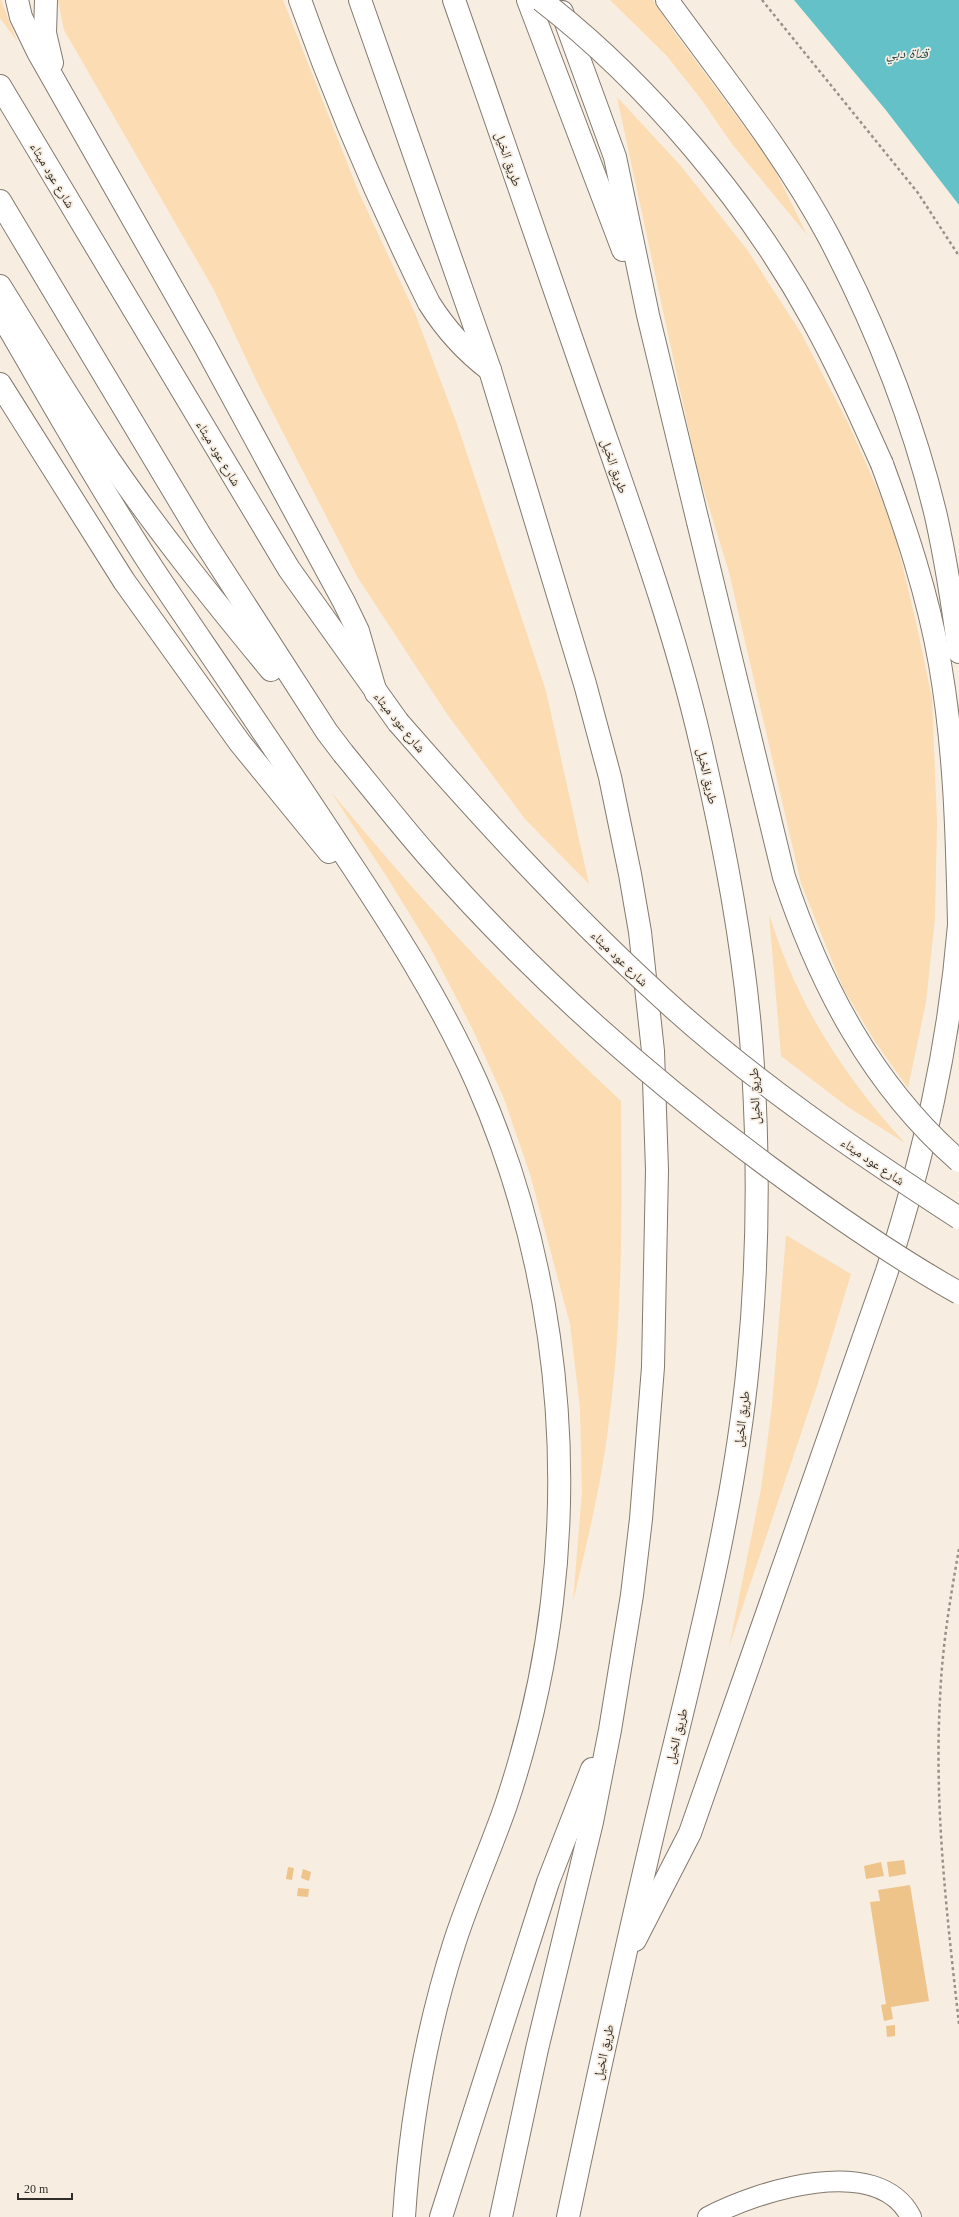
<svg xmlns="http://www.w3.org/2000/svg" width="959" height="2217" font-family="'Times New Roman','Noto Naskh Arabic',serif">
<rect width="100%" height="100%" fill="#f7ede1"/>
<g fill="#fbdcb3">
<path d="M0,0H1L17,41L0,18Z"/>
<path d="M58,0H283L359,193L415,313L457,424L546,691L589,884L525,819L447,714L358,578L257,382L214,290L64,30Z"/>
<path d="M610,0H653L672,29L772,164L807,235L732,144L701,99L666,55Z"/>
<path d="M617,97L681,166L748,251L801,333L848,423L892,522L915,618L932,698L937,822L935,918L926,1002L908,1088L874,1040L843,988L801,883L729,572L697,468Z"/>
<path d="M331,792C370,838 409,885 450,929C505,989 562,1046 621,1101C622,1209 623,1314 609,1421C602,1482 587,1542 573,1602L582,1491L580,1408L570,1324L530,1174L503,1096L472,1028L430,947L387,877Z"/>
<path d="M769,914C796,1002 843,1076 905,1143L848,1107L781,1056Z"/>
<path d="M786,1235L851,1274L817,1386L729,1647L761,1489L772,1406Z"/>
</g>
<path fill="#63c1c7" d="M794,0H959V205L885,109Z"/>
<g fill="#efc48a">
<path d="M904,1860L906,1874L889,1877L887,1862Z"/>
<path d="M881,1862L884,1876L866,1879L864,1866Z"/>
<path d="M288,1867L294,1868L292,1880L286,1879Z"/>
<path d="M303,1869L311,1872L309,1881L301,1878Z"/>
<path d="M910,1885L929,2001L891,2007L893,2019L884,2021L881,2005L886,2004L870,1902L880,1901L878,1890Z"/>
<path d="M298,1888L309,1889L308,1897L297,1896Z"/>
<path d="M895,2025V2036L887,2037L886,2026Z"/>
</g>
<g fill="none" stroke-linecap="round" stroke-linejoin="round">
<defs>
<path id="minor" d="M708,2217C757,2191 878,2152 911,2217"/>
<g id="highway">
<path d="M17,0L21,17L38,52L205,346L344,602L358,631L376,693"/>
<path d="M46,0L45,33L52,63"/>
<path d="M300,0C337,104 380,204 429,303C446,330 465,351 490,370"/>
<path d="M360,0L490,370L585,684L610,777L630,874L640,932L653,1051L657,1170L653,1367L641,1519L632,1595L610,1730L592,1822L537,2049L501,2217"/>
<path d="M454,0C502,137 549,274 597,412C637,527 679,642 705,762C728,862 747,965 753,1067C759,1166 758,1266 748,1365C734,1510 697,1651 663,1792C629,1933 598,2075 568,2217"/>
<path d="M528,0L623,250"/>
<path d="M667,0C723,77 784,153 829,237C875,325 913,419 936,516C946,561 953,606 959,652"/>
<path d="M562,12L615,157L648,315L698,522"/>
<path d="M0,86L289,569L398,722"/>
<path d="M0,201L200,535L327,732L343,753"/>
<path d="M0,286C36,344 72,404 110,461C160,534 215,602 271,670"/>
<path d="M0,313C51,400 100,488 155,572C217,664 280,756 341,849C391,924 440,1000 477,1083C548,1244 573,1427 552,1602C544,1671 528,1739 506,1805C490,1851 470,1895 455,1941C426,2031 410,2123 404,2217"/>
<path d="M0,384L124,581L240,743L329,852"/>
<path d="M882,464C906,529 928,595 940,664C955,750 957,836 959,923"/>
<path d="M635,1940L690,1833L887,1271C924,1155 949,1047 959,925"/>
<path d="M441,2217L548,1882L592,1769"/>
</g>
</defs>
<use href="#minor" stroke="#837a6f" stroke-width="22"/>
<use href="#highway" stroke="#837a6f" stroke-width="24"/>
<g stroke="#989289" stroke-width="2.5" stroke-dasharray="3 3" stroke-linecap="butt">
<path d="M762,0L918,193L959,256"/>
<path d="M959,1549C950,1599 942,1648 940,1699C934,1807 947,1916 959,2024"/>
</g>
<use href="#minor" stroke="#fff" stroke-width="20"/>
<use href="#highway" stroke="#fff" stroke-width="22"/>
<defs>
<g id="highway-bridge">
<path d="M541,0C647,82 748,202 812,319C838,366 860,415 882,464"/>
<path d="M698,522L784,877C820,985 872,1085 959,1161"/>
<path d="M398,722C481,817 566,910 659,995C751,1080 854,1150 959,1218"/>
<path d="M343,753C371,787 398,822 427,855C529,972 646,1076 769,1167C830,1212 893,1256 959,1293"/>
</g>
</defs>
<use href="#highway-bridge" stroke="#837a6f" stroke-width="24" stroke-linecap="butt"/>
<use href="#highway-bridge" stroke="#fff" stroke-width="22"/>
</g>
<g text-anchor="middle" stroke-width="3.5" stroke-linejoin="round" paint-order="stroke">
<g font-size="13" fill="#312e29" stroke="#f7ede1">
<text transform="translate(509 159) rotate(71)" y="5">طريق الخيل</text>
<text transform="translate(53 175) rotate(59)" y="5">شارع عود ميثاء</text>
<text transform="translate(219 453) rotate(59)" y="5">شارع عود ميثاء</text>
<text transform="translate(615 466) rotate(71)" y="5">طريق الخيل</text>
<text transform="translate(400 722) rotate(51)" y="5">شارع عود ميثاء</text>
<text transform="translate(708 776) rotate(78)" y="5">طريق الخيل</text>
<text transform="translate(620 958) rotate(44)" y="5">شارع عود ميثاء</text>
<text transform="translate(754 1096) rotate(-92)" y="5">طريق الخيل</text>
<text transform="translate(873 1161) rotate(34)" y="5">شارع عود ميثاء</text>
<text transform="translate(741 1419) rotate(-83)" y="5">طريق الخيل</text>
<text transform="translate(676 1736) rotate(-76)" y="5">طريق الخيل</text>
<text transform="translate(603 2052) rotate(-78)" y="5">طريق الخيل</text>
</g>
<g font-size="14" font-style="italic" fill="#224d50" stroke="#f7ede1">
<text x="907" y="58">قناة دبي</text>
</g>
</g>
<path d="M18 2193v6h54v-6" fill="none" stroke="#312e29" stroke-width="2"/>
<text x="24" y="2193" font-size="12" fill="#312e29" stroke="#f7ede1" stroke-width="3" paint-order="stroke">20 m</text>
</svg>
